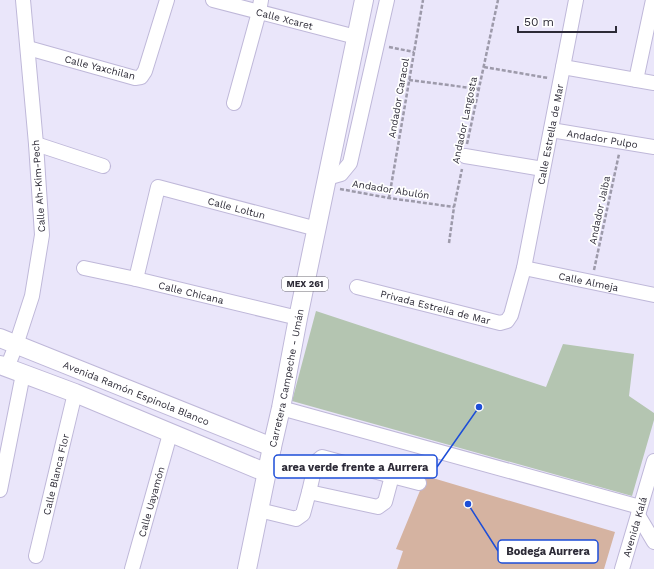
<svg xmlns="http://www.w3.org/2000/svg" width="654" height="569" font-family="'Work Sans',sans-serif">
<rect width="100%" height="100%" fill="#eae6fa"/>
<path fill="#b4c5b1" d="M316,311L546,387L563,344L634,354L629,396L654,413V420L632,496L292,401Z"/>
<path fill="#d5b3a1" d="M426,476L615,532L604,569H397L403,551L396,549Z"/>
<g fill="none" stroke-linecap="round" stroke-linejoin="round">
<defs>
<g id="minor">
<path id="s1" d="M213,0L356,37"/>
<path d="M28,48L135,78L141,77L145,71L167,0"/>
<path d="M563,67L654,83"/>
<path d="M636,80L653,0"/>
<path d="M234,103L259,12L261,0"/>
<path id="s2" d="M551,130L654,147"/>
<path d="M36,144L103,166"/>
<path d="M465,156L543,169"/>
<path d="M327,178L341,174L350,163L387,0"/>
<path id="s3" d="M84,268L136,279L298,318"/>
<path id="s4" d="M524,268L654,295"/>
<path id="s5" d="M136,279L158,187L317,229"/>
<path id="s6" d="M357,287L500,323L507,321L511,315L524,268L576,0"/>
<path d="M7,368L16,345L32,296L42,235L36,144L23,0"/>
<path d="M281,408L640,507"/>
<path d="M0,490L23,374"/>
<path d="M309,492L316,462L322,457L392,476"/>
<path d="M259,510L296,519L303,514L309,492L378,507L385,502L392,476L419,483"/>
<path d="M638,515L654,542"/>
<path id="s7" d="M36,556L75,393"/>
<path id="s8" d="M132,569L170,434"/>
<path id="s9" d="M622,569L654,461"/>
</g>
<g id="major">
<path id="s10" d="M0,338L272,447"/>
<path d="M0,365L75,393L267,473"/>
<path id="s11" d="M247,569L272,447L281,408L298,318L364,0"/>
</g>
</defs>
<use href="#minor" stroke="#bfb8d9" stroke-width="16"/>
<use href="#major" stroke="#bfb8d9" stroke-width="20"/>
<g stroke="#9d9aaa" stroke-width="2.5" stroke-dasharray="4 2" stroke-linecap="butt">
<path d="M389,47L414,52"/>
<path d="M484,67L548,78"/>
<path d="M409,80L479,89"/>
<path d="M467,144L498,0"/>
<path d="M340,189L389,198L454,207"/>
<path d="M389,198L423,0"/>
<path d="M449,243L454,207L462,169"/>
<path d="M594,270L619,154"/>
</g>
<use href="#minor" stroke="#fff" stroke-width="14"/>
<use href="#major" stroke="#fff" stroke-width="18"/>
</g>
<g text-anchor="middle" stroke-width="3.5" stroke-linejoin="round" paint-order="stroke">
<rect fill="#fff" stroke="#6c6b73" stroke-width="1" x="282" y="277" width="46" height="14" rx="3"/>
<g font-size="9" font-weight="bold" fill="#2d2b37">
<text x="305" y="287">MEX 261</text>
</g>
<g font-size="10" fill="#2d2b37" stroke="#fff">
<text dy="4" stroke="none"><textPath href="#s1" startOffset="74">Calle Xcaret</textPath></text>
<text transform="translate(100 67) rotate(14)" y="4">Calle Yaxchilan</text>
<text transform="translate(398 98) rotate(-80)" y="4">Andador Caracol</text>
<text transform="translate(464 120) rotate(-78)" y="4">Andador Langosta</text>
<text dy="4" stroke="none"><textPath href="#s6" startOffset="347">Calle Estrella de Mar</textPath></text>
<text dy="4" stroke="none"><textPath href="#s2" startOffset="52">Andador Pulpo</textPath></text>
<text transform="translate(38 186) rotate(-94)" y="4">Calle Ah-Kim-Pech</text>
<text transform="translate(391 189) rotate(9)" y="4">Andador Abulón</text>
<text dy="4" stroke="none"><textPath href="#s5" startOffset="176">Calle Loltun</textPath></text>
<text transform="translate(599 210) rotate(-78)" y="4">Andador Jaiba</text>
<text dy="4" stroke="none"><textPath href="#s4" startOffset="66">Calle Almeja</textPath></text>
<text dy="4" stroke="none"><textPath href="#s3" startOffset="110">Calle Chicana</textPath></text>
<text dy="4" stroke="none"><textPath href="#s6" startOffset="81">Privada Estrella de Mar</textPath></text>
<text dy="4" stroke="none"><textPath href="#s11" startOffset="195">Carretera Campeche - Umán</textPath></text>
<text dy="4" stroke="none"><textPath href="#s10" startOffset="147">Avenida Ramón Espinola Blanco</textPath></text>
<text dy="4" stroke="none"><textPath href="#s7" startOffset="84">Calle Blanca Flor</textPath></text>
<text dy="4" stroke="none"><textPath href="#s8" startOffset="70">Calle Uayamón</textPath></text>
<text dy="4" stroke="none"><textPath href="#s9" startOffset="44">Avenida Kalá</textPath></text>
</g>
</g>
<path fill="none" stroke="#1d4ed8" stroke-width="1.5" d="M479 407L437 467M468 504L498 551"/>
<g fill="#1d4ed8" stroke="#fff" stroke-width="1.5">
<circle cx="479" cy="407" r="4"/>
<circle cx="468" cy="504" r="4"/>
</g>
<g fill="#fff" stroke="#1d4ed8" stroke-width="1.5">
<rect x="274" y="455" width="163" height="23" rx="4"/>
<rect x="498" y="540" width="100" height="23" rx="4"/>
</g>
<g font-size="11" text-anchor="middle" font-weight="bold" fill="#2d2b37">
<text x="355" y="471">area verde frente a Aurrera</text>
<text x="548" y="555">Bodega Aurrera</text>
</g>
<path d="M518 26v6h98v-6" fill="none" stroke="#2d2b37" stroke-width="2"/>
<text x="524" y="26" font-size="12" fill="#2d2b37" stroke="#ffffff" stroke-width="3" paint-order="stroke">50 m</text>
</svg>
